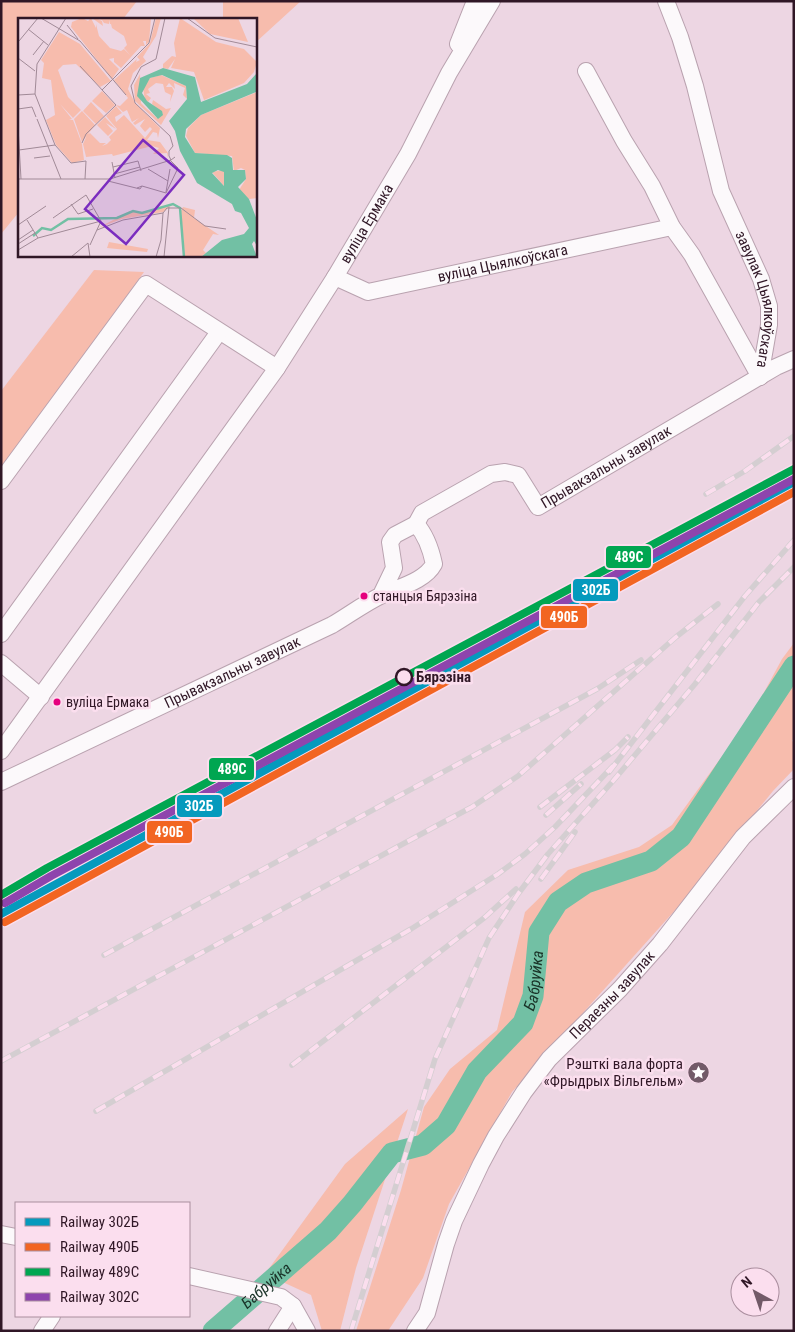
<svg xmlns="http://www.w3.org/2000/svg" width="795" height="1332" font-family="'Roboto Condensed',sans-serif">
<rect width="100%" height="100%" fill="#edd6e3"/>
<g fill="#f7bcad">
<path d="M1,1H137L123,19H19V212L1,234Z"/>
<path d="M223,1H301L255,43V19H223Z"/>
<path d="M94,270L144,272L1,469V391Z"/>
<path d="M794,643V738L792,741L794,742V769L773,791L686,898L512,1092L449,1204L423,1278L388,1331H356L401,1190L424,1107L450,1069L497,1030L525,912L568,870L639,847L672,825L750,718L782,659Z"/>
<path d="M408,1109L356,1268L340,1331H322L311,1295L265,1274L345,1164Z"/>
</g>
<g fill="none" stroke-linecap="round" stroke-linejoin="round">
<path stroke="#72c0a4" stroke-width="21" id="s1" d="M213,1331L328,1231L352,1204L392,1153L423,1145L446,1125L477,1071L523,1023L533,996L539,932L558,902L586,883L651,861L681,837L794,666"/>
<defs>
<g id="minor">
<path id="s2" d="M666,1L680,37L695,86L721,191L761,279L769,306V325L760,377"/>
<path d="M458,44L475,1"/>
<path d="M586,71L624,141L652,186L672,227L692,255L760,377"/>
<path id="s3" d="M335,277L368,292L672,227"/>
<path d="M1,481L146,284L277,368"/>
<path id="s4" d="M416,524L422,513L491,474L505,472L518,475L538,507L776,367L794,359"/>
<path d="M1,634L219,332"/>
<path d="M1,663L41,697"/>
<path id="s5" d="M1,751L277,368L335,277L408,154L449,73L492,1"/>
<path id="s6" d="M1,782L332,625C349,615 365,603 382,595C399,587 425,581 434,564C431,550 426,535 416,524L395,535L390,542L394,568L381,595"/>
<path d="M1,1234L16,1237"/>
<path d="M189,1276L281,1297L293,1306L307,1331"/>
<path d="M42,1331L52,1316"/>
<path d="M277,1331L293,1306"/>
<path id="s7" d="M415,1331L427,1313L446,1244L454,1221L481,1164L496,1136L524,1092L549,1059L620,989L660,944L743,837L794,787"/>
</g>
</defs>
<use href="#minor" stroke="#b9a2af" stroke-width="18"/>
<use href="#minor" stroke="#fcf9fb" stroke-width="16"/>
<defs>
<g id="rail">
<path d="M706,494L745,471L794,436"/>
<path d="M609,772L745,596L794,540"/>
<path d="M540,807L615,750L628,737"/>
<path d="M546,815L581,784"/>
<path d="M541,879L575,832"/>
<path d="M104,955L597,689L641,660"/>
<path d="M1,1061L438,825L472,807L518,776L676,637L718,604"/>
<path d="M292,1065L484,918L516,889"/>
<path d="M96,1111L411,929L498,874L525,854L555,827L613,766"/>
<path d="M351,1331L435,1059L489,938L518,894L548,854L613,781L695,684L759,602L794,567"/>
</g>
</defs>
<use href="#rail" stroke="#d4ced1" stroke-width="5.5"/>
<use href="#rail" stroke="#fbdeee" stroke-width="4" stroke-dasharray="11" stroke-linecap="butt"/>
<defs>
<path id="rail-1" d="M1,914L794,482"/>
<path id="rail-2" d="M5,922L794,492"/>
<path id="rail-3" d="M1,895L47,868L794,469"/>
<path id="rail-4" d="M5,903L51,876L794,479"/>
</defs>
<use href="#rail-1" stroke="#fbdeee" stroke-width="11"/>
<use href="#rail-2" stroke="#fbdeee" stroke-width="11"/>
<use href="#rail-3" stroke="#fbdeee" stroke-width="11"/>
<use href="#rail-4" stroke="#fbdeee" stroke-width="11"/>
<use href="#rail-1" stroke="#059abd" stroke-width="8"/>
<use href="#rail-2" stroke="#f26522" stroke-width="8"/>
<use href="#rail-3" stroke="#00a651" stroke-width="8"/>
<use href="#rail-4" stroke="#8e44ad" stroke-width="8"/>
</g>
<defs>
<symbol id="sight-disc" viewBox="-11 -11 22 22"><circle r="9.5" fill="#725a68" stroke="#fbdeee"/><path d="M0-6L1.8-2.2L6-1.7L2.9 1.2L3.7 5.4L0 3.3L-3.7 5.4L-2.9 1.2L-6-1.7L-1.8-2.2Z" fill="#fff"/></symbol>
</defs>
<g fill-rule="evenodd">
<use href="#sight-disc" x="686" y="1060" width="25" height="25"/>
</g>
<g fill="#e5007d" stroke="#fbdeee" stroke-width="2">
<circle cx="364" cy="596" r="4.5"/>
<circle cx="57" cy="702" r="4.5"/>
</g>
<circle fill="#fbdeee" stroke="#301726" stroke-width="2.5" cx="404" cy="677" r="8"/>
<g text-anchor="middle" stroke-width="5" stroke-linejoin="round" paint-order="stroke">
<g font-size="14" fill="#301726" stroke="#fbdeee" text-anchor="start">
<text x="373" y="601">станцыя Бярэзіна</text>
<text x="66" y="707">вуліца Ермака</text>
</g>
<g font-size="15" fill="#301726" stroke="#fbdeee">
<text dy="5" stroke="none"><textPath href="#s5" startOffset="642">вуліца Ермака</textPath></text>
<text dy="5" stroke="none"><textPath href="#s3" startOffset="174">вуліца Цыялкоўскага</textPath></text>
<text dy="5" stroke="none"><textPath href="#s2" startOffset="314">завулак Цыялкоўскага</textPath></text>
<text dy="5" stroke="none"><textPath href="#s4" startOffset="236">Прывакзальны завулак</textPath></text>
<text dy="5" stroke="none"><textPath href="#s6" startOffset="256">Прывакзальны завулак</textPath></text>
<text dy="5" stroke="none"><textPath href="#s7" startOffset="396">Пераезны завулак</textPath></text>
</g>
<g font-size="15" font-weight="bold" fill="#301726" stroke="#fbdeee" text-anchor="start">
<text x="416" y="682">Бярэзіна</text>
</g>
<g font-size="15" fill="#301726" stroke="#fbdeee" text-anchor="end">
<text x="683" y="1069">Рэшткі вала форта<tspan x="683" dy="17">«Фрыдрых Вільгельм»</tspan></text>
</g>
<g font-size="16" font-style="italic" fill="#193227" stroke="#fbdeee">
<text dy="6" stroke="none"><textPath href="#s1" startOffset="489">Бабруйка</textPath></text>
<text dy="6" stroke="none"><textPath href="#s1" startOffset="70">Бабруйка</textPath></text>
</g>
</g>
<g transform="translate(18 18)">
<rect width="239" height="239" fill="#edd6e3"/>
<path d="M64,0L70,3L73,0L78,10V6L81,18L92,30L103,33L106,31L112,37L106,30L109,27L106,18L94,10L93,6H101H92L91,2V6L86,5L84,2L80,1L84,3L85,8L74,0H133L131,24L128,27V23H125L127,28H123L103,50L96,44V40L91,41L101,51L94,61L53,9L54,4ZM138,0H143L138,18L125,39L128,43L115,55L110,71L117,85L142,110L140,120L139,115L135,114L129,122L142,124L150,135V140L149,135L135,136L141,130L134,128L95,138L94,136L68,139L69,143L65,126L69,117L72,115L82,125H88L84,128L89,126L93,122L91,119L99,111L88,98L98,88L104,95L97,99L98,104L106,97L127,120L134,111L132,109L127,114L122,108L127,101L117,107L115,105L121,100L114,104L109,92L105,94L98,87L102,88L110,80L96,62L119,41L118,44L122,42L119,39L132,25ZM162,0L198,24L226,31L239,44L236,54L226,65L186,82L176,54L153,50L157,41L150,51L145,50V46L154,38L158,39L156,25ZM175,0H220L230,24L192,16ZM41,14L62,26L93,63L82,69L58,46L45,47L40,52L50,79L63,92L55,100L42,86L54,101L51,102H55L64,126L66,142L54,145L38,127L28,102L37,97L33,62L24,60L26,45L23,42ZM122,56L123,85L128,90L139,100L145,96L134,86L135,82L148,91L153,90L143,107L117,83L116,67ZM143,57L168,68L169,81L165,77L167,70L156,65L157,71L151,65L148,69H154L156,73L152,84L153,77L147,74L145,66L138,65L130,71L132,75L128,76L133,80L130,84L127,82L125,70L132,60ZM84,73L97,87L88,95L74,83ZM239,74V180L231,181L221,172L228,161L227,152L223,150L216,153L214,138L177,135L168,118L170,110L183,97ZM73,84L86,98L78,106L65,93ZM64,93L77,107L64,124L56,101ZM87,99L98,111L88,105L95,113L90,118L79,107ZM205,152L207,154L206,168L194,154ZM155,186L162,189L154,187L145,194L104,201L80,210L112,193L124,194ZM165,189L177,192L176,200L201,217L195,216L185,232L188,235L183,239H167L163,193ZM91,224L130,231L129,234L89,230Z" fill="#f7bcad"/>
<path d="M145,50L177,59L183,84L229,66L239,55L238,74L183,97L168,111L167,119L177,135L209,137L214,140L215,152H227L228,161L220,169L231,181L239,202V228L236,223L234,226L239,239H183L204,222L226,216L231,210L223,195L217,193L214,186L179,165L162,133L157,113L151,103L169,81L168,68L144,57L132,60L124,75L129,83L144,93L145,97L140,101L119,78L122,60ZM200,152L206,154V168L194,155Z" fill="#72c0a4" fill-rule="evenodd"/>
<path fill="none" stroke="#72c0a4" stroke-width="2.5" d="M15,218L24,210L33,212L50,201L99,200L115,193L124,195L155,186L162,190L166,239"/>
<path fill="none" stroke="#a18a97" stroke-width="1" d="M23,0L62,23L108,77M48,0L19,46L17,76L37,127L53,145L68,143L67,161M147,0L138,41L123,49L113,68L117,85L152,118L155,128L151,133V138L153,142L157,139M169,0L197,20L239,29M49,7L60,21M10,11L30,27M1,23L20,0M15,37L26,23M0,40L17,53M62,48L98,87L68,116L64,125M84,72L131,25L137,0M0,77L17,76M0,91L14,89L18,99M19,101L43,161M0,109L3,161M1,132L37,127M16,140L32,138M94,144L97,160M95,149L120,143L123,153M130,151L150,163M96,156L122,149M0,161H92L153,142M90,163L122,171L124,168L119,170M124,168L148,175M148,174L152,151M148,175L160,150L152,142M53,186L60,196L75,191M35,200L68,177L83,203L72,227M9,202L20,220M0,207L28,188M79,212L105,202L145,195M0,222L15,212M0,226L17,215M0,232L20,220L83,203M53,239L70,225L72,239M138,239L143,222L145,195L149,190H163L187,208L208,211M146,239L151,189"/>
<path fill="#7b2cbf" fill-opacity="0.15" stroke="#7b2cbf" stroke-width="2.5" d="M125,122L166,157L108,226L67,191Z"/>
<rect width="239" height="239" fill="none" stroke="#301726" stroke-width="2.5"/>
</g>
<g stroke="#fbdeee" stroke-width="2">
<rect x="605" y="545" width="47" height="24" rx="5" fill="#00a651"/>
<rect x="572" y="578" width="47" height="24" rx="5" fill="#059abd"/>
<rect x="540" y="605" width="48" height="24" rx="5" fill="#f26522"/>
<rect x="208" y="757" width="47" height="24" rx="5" fill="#00a651"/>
<rect x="176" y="794" width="47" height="24" rx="5" fill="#059abd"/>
<rect x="146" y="820" width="47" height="24" rx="5" fill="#f26522"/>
</g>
<g font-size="14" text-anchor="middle" font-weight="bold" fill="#fff">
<text x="629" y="562">489С</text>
<text x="596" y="595">302Б</text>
<text x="564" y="622">490Б</text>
<text x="232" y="774">489С</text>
<text x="199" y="811">302Б</text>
<text x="169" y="837">490Б</text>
</g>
<rect width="795" height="1332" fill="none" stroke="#301726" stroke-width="5"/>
<rect x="15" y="1202" width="175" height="115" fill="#fbdeee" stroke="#aa8e9e"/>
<rect x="25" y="1218" width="25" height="8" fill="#059abd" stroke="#aa8e9e"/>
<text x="60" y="1227" font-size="15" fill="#301726">Railway 302Б</text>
<rect x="25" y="1243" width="25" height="8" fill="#f26522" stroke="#aa8e9e"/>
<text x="60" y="1252" font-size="15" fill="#301726">Railway 490Б</text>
<rect x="25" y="1268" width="25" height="8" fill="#00a651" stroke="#aa8e9e"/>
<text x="60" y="1277" font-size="15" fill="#301726">Railway 489С</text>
<rect x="25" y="1293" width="25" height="8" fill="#8e44ad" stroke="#aa8e9e"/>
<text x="60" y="1302" font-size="15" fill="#301726">Railway 302С</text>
<g transform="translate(755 1292) rotate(320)"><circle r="24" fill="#fbdeee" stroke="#aa8e9e"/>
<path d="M0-4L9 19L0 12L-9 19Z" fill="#725a68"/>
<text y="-8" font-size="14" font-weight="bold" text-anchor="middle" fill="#301726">N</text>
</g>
</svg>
